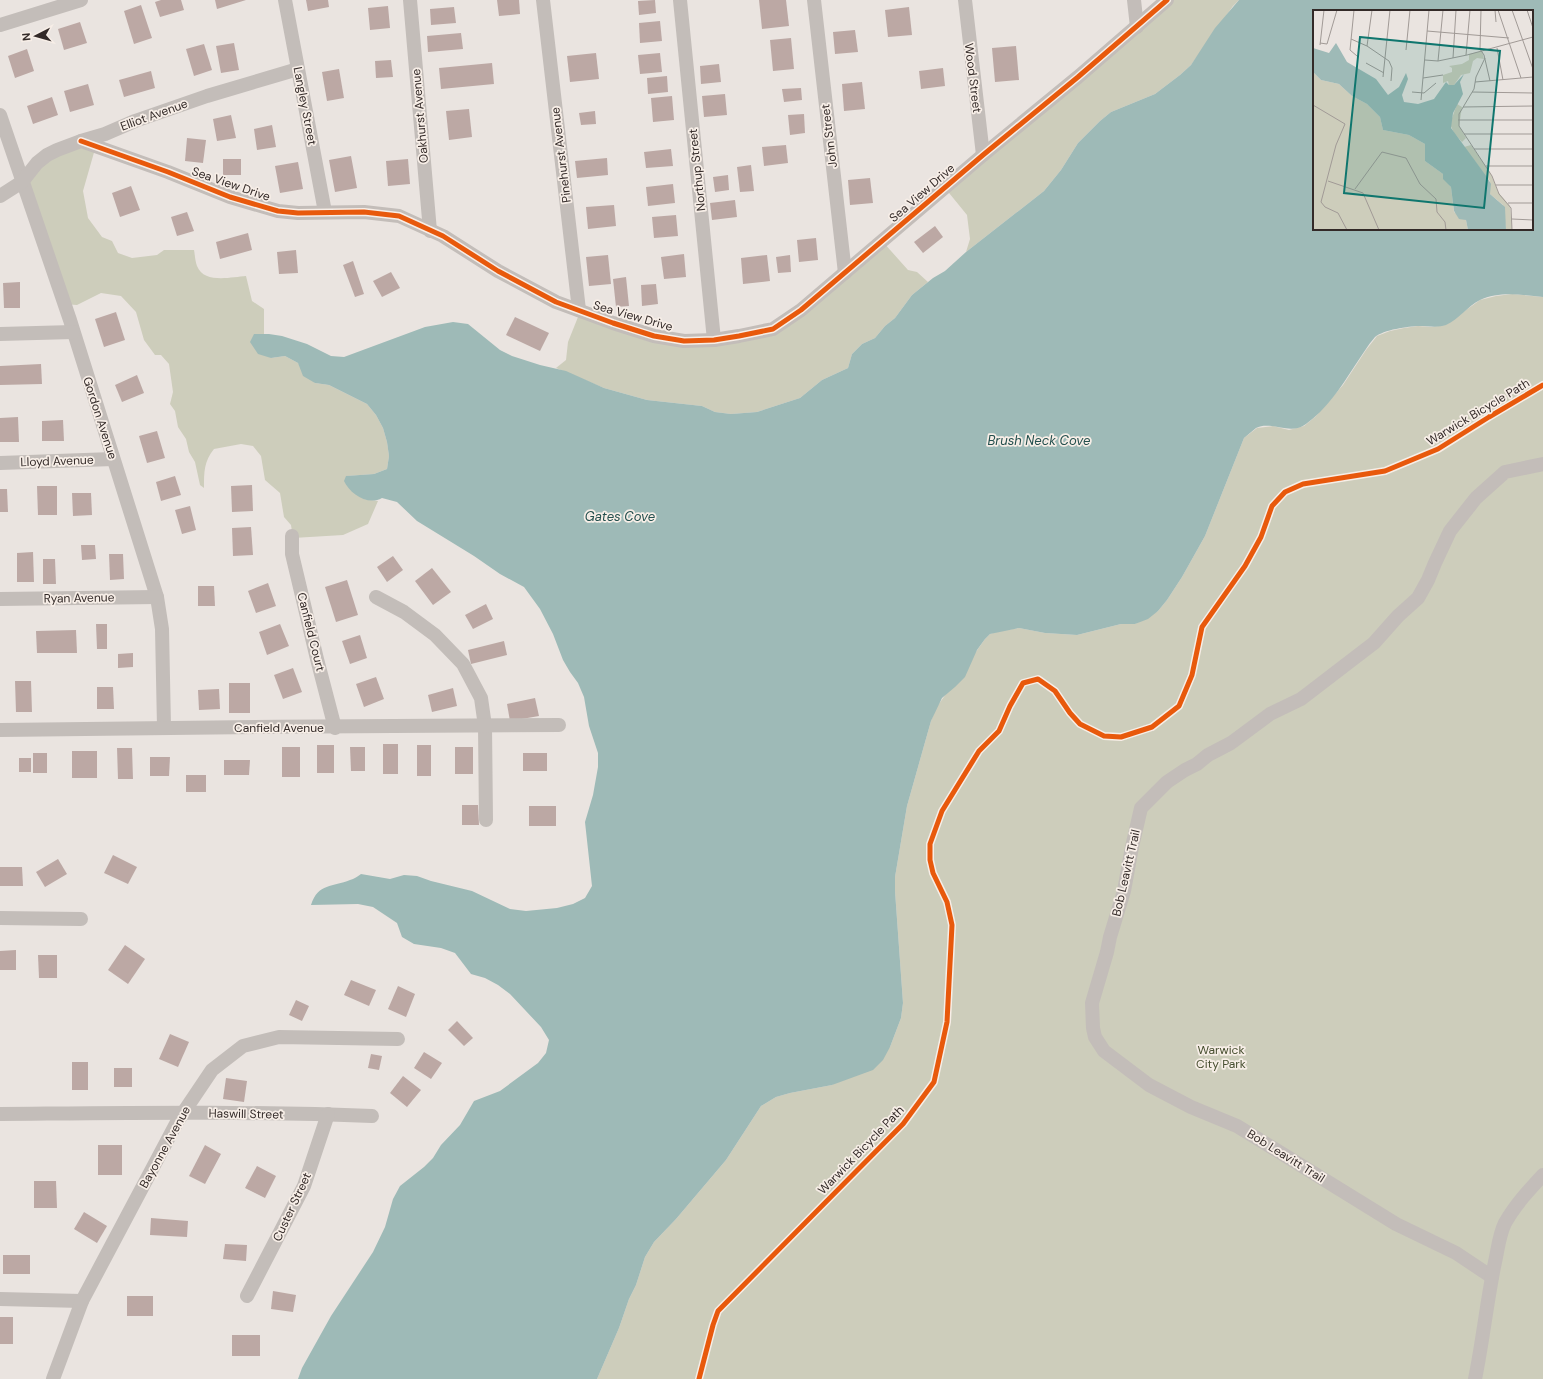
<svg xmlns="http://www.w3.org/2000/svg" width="1543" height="1379" font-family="'DM Sans',sans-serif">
<rect width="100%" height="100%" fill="#eae4e0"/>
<g fill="#cdcdbb">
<path d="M1166,0H1239L1233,6L1191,65L1180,75L1155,94L1111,112L1100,121L1078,143L1061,170L1044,191L966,252L970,239L967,215L945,188Z"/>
<path d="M61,147L95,149L83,191L88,218L102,237L112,241L118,253L132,258L157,255L164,250H194C195,255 195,261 197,266C204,284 231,277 246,276L252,301L264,309V334H254L271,358L285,356L298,363L315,383L329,385L367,404L376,415L383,428L387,442L389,456L387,469L374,474L347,476L364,499L378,501L368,524L343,535L293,538L291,525L284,517L280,493L265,480L261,456L253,446L241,444L214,449C204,461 204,472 204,488L200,485L195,462L189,452L186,439L178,427L175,411L170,404L173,392L169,364L161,355H155L144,340L136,312L121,296L101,293L77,305L63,304L20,180Z"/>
<path d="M883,242L908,270L917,272L928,282L912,295L895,318L885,326L875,338L862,344L852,354L848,368L822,380L800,398L757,412L731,414L715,412L702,406L647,400L604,388L556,368L566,360L568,342L580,312L683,341L771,329Z"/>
<path d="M1512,294L1543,297V1379H597L619,1328L629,1299L636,1285L645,1257L654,1242L676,1219L726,1160L761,1106L776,1097L790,1093L832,1085L890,1047L901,1018L903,1003L895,891V877L907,806L931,721L936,708L985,639L990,634L999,631L1019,628L1045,633L1077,635L1121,624H1135L1158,611L1167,600L1182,577L1205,536L1244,438L1257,428L1273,426L1289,430L1304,426L1315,417L1343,385L1366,350L1377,336L1390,331L1404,328L1418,326L1432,327L1445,325L1480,300L1496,296Z"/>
</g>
<path fill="#9ebab7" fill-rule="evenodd" d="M1239,0H1543V297C1523,295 1499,291 1480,300C1468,306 1459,319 1446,325C1438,328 1427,326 1419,326C1409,326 1383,330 1375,337C1367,346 1361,357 1354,367C1341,387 1326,410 1306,424C1290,436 1271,420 1256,428C1252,431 1248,435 1244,438L1205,536L1182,577L1167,600L1158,611L1148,619L1135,624H1121L1077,635L1045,633L1019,628L990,634L985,639L977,650L965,677L955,687L942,698L931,721L907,806L895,877V891L903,1003L901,1018L890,1047L883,1060L873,1070L832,1085L790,1093L776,1097L761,1106L726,1160L676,1219L654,1242L645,1257L636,1285L629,1299L619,1328L597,1379H298L302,1368L331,1316L373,1252L385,1227L393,1199L400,1186L424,1167L433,1158L441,1145L460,1125L474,1101L500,1091L538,1063L546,1053L549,1040L541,1027L510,994L498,985L485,978L471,974L455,953L441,948L414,944L402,937L397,923L373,907L358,904L311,905C318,883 333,887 350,880C354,879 358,876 361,874L390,879L404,875L417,876L431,881L472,891L510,909L526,911L557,908L573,904L585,898L592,886L585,822L593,795L598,767V753L589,726L584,697L578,683L570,672L563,660L553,634L540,609L524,587L500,574L474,556L417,521L397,502L382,498C368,506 350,494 344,481L346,476L374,474L387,469L389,456L387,442L383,428L376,415L367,404L329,385L315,383L303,376L298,363L285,356L271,358L258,354L250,342L254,334H269L282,336L307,344L331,356L344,357L425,327L453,322L468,324L500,350L512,356L540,365L566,371L604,388L647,400L702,406L715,412L731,414L757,412L800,398L822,380L848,368L852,354L862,344L875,338L885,326L895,318L912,295L933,278L945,271L966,252L1044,191L1061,170L1078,143L1100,121L1111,112L1155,94L1180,75L1191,65L1215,28ZM1314,11H1532V229H1314Z"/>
<g fill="#bca8a4">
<path d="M161,0H181L184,10L160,17L155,2Z"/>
<path d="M215,0H246L217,9Z"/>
<path d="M306,0H328L329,7L308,11Z"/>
<path d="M497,0H519L520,14L499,16Z"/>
<path d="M655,0L656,13L639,15L638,1Z"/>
<path d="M759,0H786L789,26L762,29Z"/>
<path d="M141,5L152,38L134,44L124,11Z"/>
<path d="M388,6L390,28L370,30L368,8Z"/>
<path d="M454,7L456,23L431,25L430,9Z"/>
<path d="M909,7L912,35L888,37L885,10Z"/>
<path d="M660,21L662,41L640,43L639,23Z"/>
<path d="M80,22L87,43L64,50L58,29Z"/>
<path d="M855,30L858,52L835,54L833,32Z"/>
<path d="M461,33L463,49L428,52L427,36Z"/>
<path d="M791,38L794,69L773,71L770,40Z"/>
<path d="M234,43L239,70L221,73L216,46Z"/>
<path d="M204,44L212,70L194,76L186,49Z"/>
<path d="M1016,46L1019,80L995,82L992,48Z"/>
<path d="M27,49L34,71L15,78L8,56Z"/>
<path d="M596,53L599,79L570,82L567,56Z"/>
<path d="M660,53L662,72L640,74L638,55Z"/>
<path d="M391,60L393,77L376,78L375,61Z"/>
<path d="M492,63L494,84L441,89L439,68Z"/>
<path d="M719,64L721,82L701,84L700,66Z"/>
<path d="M943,68L945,86L921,89L919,71Z"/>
<path d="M339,69L344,98L327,101L322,72Z"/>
<path d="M151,71L155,88L124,97L119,80Z"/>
<path d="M667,76L668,92L648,94L647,78Z"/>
<path d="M862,82L865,109L844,111L842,84Z"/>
<path d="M88,84L94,105L70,112L64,91Z"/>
<path d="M801,88L802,100L784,102L782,89Z"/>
<path d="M725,94L727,115L704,117L702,96Z"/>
<path d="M672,96L674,120L653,122L651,98Z"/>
<path d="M52,97L58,115L33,124L27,106Z"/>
<path d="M469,109L472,137L449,140L446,111Z"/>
<path d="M595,111L596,124L581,125L579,113Z"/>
<path d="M804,114L805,133L790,135L788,115Z"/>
<path d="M231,115L236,138L217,141L213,119Z"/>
<path d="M272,125L276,147L257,150L254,129Z"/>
<path d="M187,138L206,140L203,163L185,161Z"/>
<path d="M786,145L788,163L764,166L762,147Z"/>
<path d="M671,149L673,166L646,168L644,152Z"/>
<path d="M351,156L357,188L335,192L329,160Z"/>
<path d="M607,158L608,175L577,178L575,161Z"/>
<rect x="223" y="159" width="18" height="16"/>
<path d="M408,159L410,184L388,186L386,161Z"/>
<path d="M298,162L303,189L280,193L275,166Z"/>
<path d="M751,165L754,191L740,192L737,167Z"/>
<path d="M728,175L729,190L715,192L713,177Z"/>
<path d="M870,178L873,203L850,205L848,180Z"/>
<path d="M673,184L675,203L648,206L646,187Z"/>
<path d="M131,186L140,210L120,217L112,193Z"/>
<path d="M735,200L737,217L712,220L710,203Z"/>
<path d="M614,205L616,226L588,229L586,207Z"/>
<path d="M187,212L194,231L177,236L171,217Z"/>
<path d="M676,215L678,236L654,238L652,217Z"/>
<path d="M935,226L943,237L923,253L914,242Z"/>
<path d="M248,233L252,250L220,259L216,242Z"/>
<path d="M816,238L818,260L799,262L797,240Z"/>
<path d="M296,250L298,273L279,274L277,252Z"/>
<path d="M684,254L686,277L664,279L661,257Z"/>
<path d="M608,255L611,284L589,286L586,257Z"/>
<path d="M767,255L770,281L743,284L741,258Z"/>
<path d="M790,255L791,272L778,273L776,257Z"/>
<path d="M353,261L364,294L355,297L343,265Z"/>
<path d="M391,272L400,288L382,297L373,281Z"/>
<path d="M626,277L629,306L616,307L613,279Z"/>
<path d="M20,282V308H4L3,283Z"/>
<path d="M656,284L658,304L642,306L641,285Z"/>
<path d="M116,312L125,340L104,347L95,319Z"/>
<path d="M515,317L549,333L540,351L506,335Z"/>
<path d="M41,364L42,384L0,385V366Z"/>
<path d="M137,375L144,393L122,402L115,385Z"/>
<path d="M18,417L19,442H0V418Z"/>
<path d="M63,420L64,441H42V421Z"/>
<path d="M157,431L165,458L147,463L139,436Z"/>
<path d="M175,476L181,495L161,501L156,482Z"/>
<path d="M252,485L253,511L232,512L231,486Z"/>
<path d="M37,486H57V515H38Z"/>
<path d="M0,489H7L8,512H0Z"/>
<path d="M72,493H91L92,515L73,516Z"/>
<path d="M190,506L196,530L182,534L175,510Z"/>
<path d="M251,527L253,555L233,556L232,528Z"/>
<path d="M81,545H95L96,559L82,560Z"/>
<path d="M33,552L34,582H17V553Z"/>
<path d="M109,554H123L124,579L110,580Z"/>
<path d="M393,556L403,570L387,582L377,567Z"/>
<path d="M43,559H55L56,584H43Z"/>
<path d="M432,568L451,592L433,605L415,581Z"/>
<path d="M347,580L358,615L336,622L325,587Z"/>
<path d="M268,583L276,606L256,613L248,591Z"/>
<path d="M198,586H214L215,606H198Z"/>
<path d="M486,604L493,619L473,629L465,615Z"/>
<path d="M96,624H107V649H97Z"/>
<path d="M280,624L289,646L267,655L259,632Z"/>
<path d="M76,630L77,653H37L36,631Z"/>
<path d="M360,635L367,658L350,664L342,641Z"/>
<path d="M504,641L507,655L471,664L468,650Z"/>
<path d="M133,653V667L118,668V654Z"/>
<path d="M293,668L302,692L283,699L274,675Z"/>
<path d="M376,677L384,699L364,707L356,684Z"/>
<path d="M15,681H31L32,712H16Z"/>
<rect x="229" y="683" width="21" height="30"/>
<path d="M97,687H113L114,709H97Z"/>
<path d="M453,688L457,706L432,712L428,695Z"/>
<path d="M219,689L220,709L199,710L198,690Z"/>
<path d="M535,698L539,716L510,721L507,704Z"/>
<rect x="383" y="744" width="15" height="30"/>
<rect x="317" y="745" width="17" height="28"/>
<rect x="417" y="745" width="14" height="31"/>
<rect x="282" y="747" width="18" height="30"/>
<path d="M350,747H365V771H351Z"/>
<rect x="455" y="747" width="18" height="27"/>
<path d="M117,748H132L133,779H118Z"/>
<rect x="72" y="751" width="25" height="27"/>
<rect x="33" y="753" width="14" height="20"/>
<rect x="523" y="753" width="24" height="18"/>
<path d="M150,757H170L169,776H150Z"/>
<rect x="19" y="758" width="12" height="14"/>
<path d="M224,760H250L249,775H224Z"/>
<rect x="186" y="775" width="20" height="17"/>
<path d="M462,805H478L479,825H462Z"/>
<rect x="529" y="806" width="27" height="20"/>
<path d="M113,855L137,867L128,884L104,873Z"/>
<path d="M58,859L67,874L45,887L36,872Z"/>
<path d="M0,867H22L23,886H0Z"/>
<path d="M125,945L145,959L128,984L108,970Z"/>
<path d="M16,950V970H0V951Z"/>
<path d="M38,955H57V978H39Z"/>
<path d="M351,980L376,990L369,1006L344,995Z"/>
<path d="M398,986L415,994L406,1017L388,1009Z"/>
<path d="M296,1000L309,1006L302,1021L289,1015Z"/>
<path d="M457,1021L473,1038L464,1046L448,1030Z"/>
<path d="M170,1034L189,1042L178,1067L159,1059Z"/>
<path d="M424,1052L442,1063L431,1079L414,1068Z"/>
<path d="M371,1054L382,1056L379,1070L368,1068Z"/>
<rect x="72" y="1062" width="16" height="28"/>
<rect x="114" y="1068" width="18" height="19"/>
<path d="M403,1076L421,1090L407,1107L390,1093Z"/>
<path d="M226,1078L247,1081L244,1102L223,1099Z"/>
<rect x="98" y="1145" width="24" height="30"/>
<path d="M205,1145L221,1154L205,1184L189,1176Z"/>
<path d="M257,1166L276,1176L265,1198L245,1188Z"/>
<path d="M34,1181H56L57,1208H34Z"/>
<path d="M84,1212L107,1226L97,1243L74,1229Z"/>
<path d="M151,1218L188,1221L187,1237L150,1235Z"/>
<path d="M225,1244L247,1245L246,1261L223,1259Z"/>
<rect x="3" y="1255" width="27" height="19"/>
<path d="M273,1291L296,1295L293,1312L271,1309Z"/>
<rect x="127" y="1296" width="26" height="20"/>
<rect x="0" y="1317" width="13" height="27"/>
<rect x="232" y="1335" width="28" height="21"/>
</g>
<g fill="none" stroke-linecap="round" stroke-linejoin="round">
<g stroke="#c3bdb9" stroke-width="14">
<path d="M285,0L325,212"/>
<path d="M410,0L430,231"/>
<path d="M543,0L579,310"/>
<path d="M680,0L714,340"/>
<path d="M814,0L845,273"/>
<path d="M965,0L983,155"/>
<path d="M1134,0L1137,27"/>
<path d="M0,25L81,0"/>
<path d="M0,115L70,320L157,597L162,629L164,727"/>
<path d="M81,141L168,172L230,197L278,211L298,213L364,212L399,216L443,236L498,271L556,302L613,323L654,336L684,341L714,340L739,336L773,329L801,310L983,155L1078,77L1167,0"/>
<path d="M0,196L22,182L37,163L47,155L57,150L81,141L105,134L135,121L207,96L298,69"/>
<path d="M0,334L73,332"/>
<path d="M0,463L113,459"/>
<path d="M292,536V554L317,659L335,728"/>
<path d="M376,597L404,612L435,635L463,664L481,698L485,726L486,820"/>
<path d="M0,599L157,597"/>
<path d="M0,730C186,727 373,726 559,725"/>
<path d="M0,918L81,919"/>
<path d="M0,1114C124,1113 248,1111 372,1116"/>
<path d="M1492,1277L1456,1253L1396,1224L1237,1126L1191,1107L1149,1085L1104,1051L1095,1037L1093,1028L1092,1003L1107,952L1110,937L1124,891L1132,847L1141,808L1167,782L1185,770L1197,764L1208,755L1231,743L1270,714L1301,699L1374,643L1398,616L1418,598L1428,580L1435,563L1450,531L1476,498L1505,472L1543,464"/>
<path d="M247,1296L304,1186L328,1114"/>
<path d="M0,1299L82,1301"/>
<path d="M53,1379L82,1301L177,1122L212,1070L243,1046L279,1037L398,1039"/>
<path d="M1475,1379C1483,1340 1487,1300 1495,1262C1498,1249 1499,1235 1505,1223C1515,1205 1529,1190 1543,1175"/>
</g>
<defs>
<g id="cycleway">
<path d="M81,141L168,172L230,197L278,211L298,213L364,212L399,216L443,236L498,271L556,302L613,323L654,336L684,341L714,340L739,336L773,329L801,310L983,155L1078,77L1167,0"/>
<path d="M699,1379L713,1325L718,1311L903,1124L934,1082L947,1022L952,925L947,902L933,873L930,860V844L942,811L979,751L999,731L1010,706L1023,683L1038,679L1055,691L1070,713L1080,724L1104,736L1121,737L1152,727L1179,706L1192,675L1202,627L1245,566L1261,537L1272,506L1285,492L1303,484L1385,471L1438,449L1489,417L1543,385"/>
</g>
</defs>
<use href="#cycleway" stroke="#f7eee7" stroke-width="8"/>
<use href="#cycleway" stroke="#e8590c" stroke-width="5"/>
</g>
<g text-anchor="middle" stroke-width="3.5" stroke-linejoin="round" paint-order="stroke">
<g font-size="12" fill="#332a28" stroke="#f7eee7">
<text transform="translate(973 78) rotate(83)" y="4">Wood Street</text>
<text transform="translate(305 106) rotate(79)" y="4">Langley Street</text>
<text transform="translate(154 115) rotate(-20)" y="4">Elliot Avenue</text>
<text transform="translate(420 116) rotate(-95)" y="4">Oakhurst Avenue</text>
<text transform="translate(829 136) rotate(-97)" y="4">John Street</text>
<text transform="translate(561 155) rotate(-97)" y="4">Pinehurst Avenue</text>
<text transform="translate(697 170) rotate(-96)" y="4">Northup Street</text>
<text transform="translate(231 184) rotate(19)" y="4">Sea View Drive</text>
<text transform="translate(922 193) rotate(-41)" y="4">Sea View Drive</text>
<text transform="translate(633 316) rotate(16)" y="4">Sea View Drive</text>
<text transform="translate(1478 412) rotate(-31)" y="4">Warwick Bicycle Path</text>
<text transform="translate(100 418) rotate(72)" y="4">Gordon Avenue</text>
<text transform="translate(57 461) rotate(-2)" y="4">Lloyd Avenue</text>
<text transform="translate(79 598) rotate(-1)" y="4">Ryan Avenue</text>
<text transform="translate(311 632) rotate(76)" y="4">Canfield Court</text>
<text x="279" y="732">Canfield Avenue</text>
<text transform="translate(1126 873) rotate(-77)" y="4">Bob Leavitt Trail</text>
<text transform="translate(246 1114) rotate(1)" y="4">Haswill Street</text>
<text transform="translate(165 1147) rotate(-61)" y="4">Bayonne Avenue</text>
<text transform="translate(861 1150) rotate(-46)" y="4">Warwick Bicycle Path</text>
<text transform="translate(1286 1156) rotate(32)" y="4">Bob Leavitt Trail</text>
<text transform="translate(292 1207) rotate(-65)" y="4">Custer Street</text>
</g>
<g font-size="12" fill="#464e2f" stroke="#f7eee7">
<text x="1221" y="1054">Warwick<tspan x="1221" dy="14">City Park</tspan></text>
</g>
<g font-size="13" font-style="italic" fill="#234f4d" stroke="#f7eee7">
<text x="1039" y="445">Brush Neck Cove</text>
<text x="620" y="521">Gates Cove</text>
</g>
</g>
<g transform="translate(1313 10)">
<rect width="220" height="220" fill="#eae4e0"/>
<path d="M169,41L171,49L164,48L160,51L157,63L148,65L141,75H136L135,71L130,73V65L139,62V58L136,56L149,54L156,50V44ZM0,62L8,70L26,74L39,86L54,94L67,107L70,120L96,125L112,134V151L130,164V167L138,177L141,202L153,210L155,220H0ZM144,94L149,97L146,116L153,128L149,132L141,123L137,114ZM158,135L178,164L185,182L197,196L199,220H193L190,195L177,184V171L151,137Z" fill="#cdcdbb"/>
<path d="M23,33L34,52L63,69L75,85L86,77L93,63L95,69L89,85L91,92L105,94L121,89L133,72L136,75H141L151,64L147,72L150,84L140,103L138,118L174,167L178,174L177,184L192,197L193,220H155L153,210L146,209L141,201L138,177L130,169V164L112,151V134L96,125L70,120L67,107L54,94L39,86L26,74L8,70L0,62V38L16,43Z" fill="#9ebab7"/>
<path fill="none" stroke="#a19a96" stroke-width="1" d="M41,0L37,40L44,46M168,0L167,39L171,45L177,71M182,0L183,12M185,0L208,68M199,0L220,59M214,0L220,18M114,21L196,28M38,29L54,36L76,51L79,58L78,71M7,33L14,34L24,0M7,35L11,0M54,36L59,0M184,38L190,70M93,40L97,0M153,45L157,0M140,48L143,0M172,48L163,67L161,79L146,104V116L179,166L186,184L198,198L199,220M112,50L125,51L154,45L220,27M125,51L130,0M53,53L71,63M70,67L77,0M110,68L130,65M162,72L220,67M99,82L111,83L123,73M159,82L220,83M108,90L116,0M0,95L32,114L23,135L8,192L12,197L25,203L34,220M150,97L220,96M145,110H220M151,124H220M161,139H220M173,156H220M15,171L50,183L66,220M183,175H220M42,179L69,142L93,148L107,174L123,189L124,202L132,212L133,220M195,193H220M199,209L220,210"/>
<path fill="#0f766e" fill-opacity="0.15" stroke="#0f766e" stroke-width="2" d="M47,27L187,41L171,198L31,183Z"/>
<rect width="220" height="220" fill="none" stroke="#332a28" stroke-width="2"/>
</g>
<g transform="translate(36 36) rotate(264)" stroke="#f7eee7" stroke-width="3" paint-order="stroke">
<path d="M0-3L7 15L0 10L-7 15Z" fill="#332a28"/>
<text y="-6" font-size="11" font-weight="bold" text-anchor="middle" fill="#332a28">N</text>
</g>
</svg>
